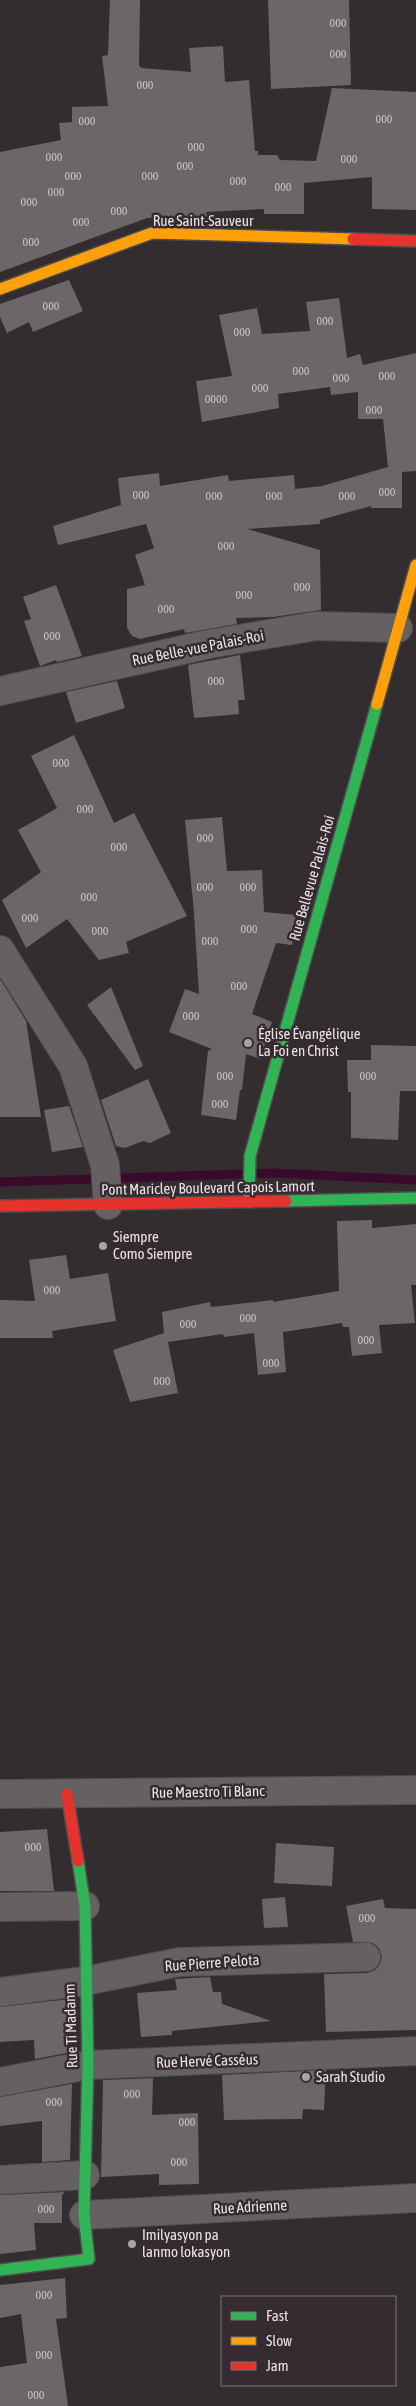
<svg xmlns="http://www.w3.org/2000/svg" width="416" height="2406" font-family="'Asap Condensed',sans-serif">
<rect width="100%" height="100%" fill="#332d30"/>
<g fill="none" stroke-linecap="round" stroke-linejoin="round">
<path stroke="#3a0a2b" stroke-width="9" d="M0,1182L275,1173L416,1180"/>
</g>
<g fill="#6c6669">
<path d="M110,0H140L139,66L142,68L191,72L189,48L223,46L225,82L249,80L255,151H258V155H277L280,160L316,161L332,88L416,92V210L372,209V177L304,183V214H264V209L206,212L207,217L147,218L0,272V152L61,140L59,123L72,122V107L108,106L102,56L108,55Z"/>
<path d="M268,0H349L351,85L271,89Z"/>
<path d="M69,280L83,311L33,332L29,322L7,333L0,317V304Z"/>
<path d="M339,298L347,358L360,354L363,365L416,353V471L402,472V508H371V506L320,520V524L247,529L320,550L321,610L273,617L236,618L237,624L185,633L184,629L140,639L132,636L127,628V589L145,585L135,555L154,548L146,524L58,545L53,526L121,505L118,478L159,473L160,486L228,475L229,481L294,475L295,489L322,486L388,467L383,419H358V392L331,395L330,387L278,394L279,408L202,422L196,381L232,376L219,315L257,308L262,334L310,331L306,302Z"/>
<path d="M56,585L82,656L57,662L56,660L40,666L24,621L31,619L23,597Z"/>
<path d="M240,655L245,700H238L239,714L194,718L188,665Z"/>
<path d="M117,681L125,708L76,723L66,692Z"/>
<path d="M74,735L114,823L134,813L187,916L126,942L129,953L99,960L67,919L26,948L2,900L41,872L18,830L57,808L31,756Z"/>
<path d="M222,817L227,871L262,870L264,912L296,915L292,945L276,943L252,1014L272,1022L260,1059L246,1054L242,1090H240L236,1120L201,1115L208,1051L212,1049L169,1032L185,989L199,994L194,913L185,820Z"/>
<path d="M0,979L26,1021L41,1117H0Z"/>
<path d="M111,987L143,1066L135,1070L87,1005Z"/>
<path d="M371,1045L416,1046V1091H400L398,1140L351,1138V1092H348L347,1060H371Z"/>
<path d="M148,1079L171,1133L150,1143L143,1141L125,1148L116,1146L101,1100Z"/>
<path d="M69,1106L83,1147L52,1152L44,1110Z"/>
<path d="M372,1220V1228L416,1224V1285H411L415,1323L379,1325L382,1353L352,1356L349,1327H343L342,1323L283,1332L286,1372L258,1375L254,1333L224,1337L223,1334L168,1342L178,1393L130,1402L113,1350L164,1333L162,1312L210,1302L211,1307L273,1300V1302L339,1291L337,1221Z"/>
<path d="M66,1255L70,1279L108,1273L116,1321L52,1331L53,1338H0V1300L35,1301L29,1260Z"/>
<path d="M47,1829L54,1891H0V1832Z"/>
<path d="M276,1843L334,1847L332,1886L274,1883Z"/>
<path d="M285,1897L288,1927L264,1928L262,1899Z"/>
<path d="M383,1899L385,1908L416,1909V2030L326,2032L324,1974L367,1973L375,1970L380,1964L382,1957L379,1948L373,1943L353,1942L346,1906Z"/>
<path d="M210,1977L213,1992H221L222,2004L271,2021L172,2031V2035L141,2037L137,1993L177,1990L175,1979Z"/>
<path d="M70,1999L72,2052L35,2059L34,2040L0,2042V2007Z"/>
<path d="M326,2070L324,2110L303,2109L302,2119L224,2120L222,2075Z"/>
<path d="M153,2078L152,2115L198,2113L199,2184L159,2185V2174L101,2177L103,2080Z"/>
<path d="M72,2084L70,2160L42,2162V2121L0,2126V2097Z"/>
<path d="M65,2192L62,2195V2223H34L36,2250L0,2254V2195Z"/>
<path d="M65,2278L67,2318L56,2319L68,2406H0V2367L27,2363L21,2314L0,2318V2285Z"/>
</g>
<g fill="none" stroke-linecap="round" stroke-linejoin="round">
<defs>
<g id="street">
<path d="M0,691L209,644L316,626L398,628"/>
<path d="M0,950L73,1066L105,1165L108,1205"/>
<path d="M0,1794L416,1790"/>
<path d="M0,1907L85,1906"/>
<path d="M0,1992L85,1981L180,1962L366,1957"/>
<path d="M0,2082L88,2065L416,2051"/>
<path d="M0,2180L85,2175"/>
<path d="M84,2215L416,2198"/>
</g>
<g id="fast">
<path d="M286,1201L416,1198"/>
<path d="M249,1202L250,1156L377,704"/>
<path d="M0,2270L89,2259L84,2215L88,2065L85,1906L78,1861"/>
</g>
<g id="slow">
<path d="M0,289L152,233L353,239"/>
<path d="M377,704L416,565"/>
</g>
<g id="jam">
<path d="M353,239L416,241"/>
<path d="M0,1206L286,1201"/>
<path d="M67,1794L78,1861"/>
</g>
</defs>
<use href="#street" stroke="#504c4e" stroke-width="30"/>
<use href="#fast" stroke="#504c4e" stroke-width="14"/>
<use href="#slow" stroke="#504c4e" stroke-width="14"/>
<use href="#jam" stroke="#504c4e" stroke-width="14"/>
<use href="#street" stroke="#656163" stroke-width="28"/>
<use href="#fast" stroke="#30b455" stroke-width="11"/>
<use href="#slow" stroke="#ff9f0a" stroke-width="11"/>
<use href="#jam" stroke="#e5322d" stroke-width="11"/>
</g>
<g fill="#a9a3a6" stroke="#352b31" stroke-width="2">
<circle cx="248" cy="1043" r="5"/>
<circle cx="103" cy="1246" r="5"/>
<circle cx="306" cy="2077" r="5"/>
<circle cx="132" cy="2244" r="5"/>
</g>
<g text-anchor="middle" stroke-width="5" stroke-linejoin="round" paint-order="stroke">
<g font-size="12" fill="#cac4c7">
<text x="338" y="27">000</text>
<text x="338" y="58">000</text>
<text x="145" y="89">000</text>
<text x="384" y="123">000</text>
<text x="87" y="125">000</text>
<text x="196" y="151">000</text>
<text x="54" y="161">000</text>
<text x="349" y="163">000</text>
<text x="185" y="170">000</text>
<text x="73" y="180">000</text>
<text x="150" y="180">000</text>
<text x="238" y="185">000</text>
<text x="283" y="191">000</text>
<text x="56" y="196">000</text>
<text x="29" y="206">000</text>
<text x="119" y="215">000</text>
<text x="81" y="226">000</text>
<text x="31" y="246">000</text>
<text x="51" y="310">000</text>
<text x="325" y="325">000</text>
<text x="242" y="336">000</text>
<text x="301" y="375">000</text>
<text x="387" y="380">000</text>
<text x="341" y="382">000</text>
<text x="260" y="392">000</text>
<text x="216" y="403">0000</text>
<text x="374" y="414">000</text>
<text x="387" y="496">000</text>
<text x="141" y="499">000</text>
<text x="214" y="500">000</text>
<text x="274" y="500">000</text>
<text x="347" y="500">000</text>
<text x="226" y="550">000</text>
<text x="302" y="591">000</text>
<text x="244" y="599">000</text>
<text x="166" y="613">000</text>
<text x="52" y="640">000</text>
<text x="216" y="685">000</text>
<text x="61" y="767">000</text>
<text x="85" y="813">000</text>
<text x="205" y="842">000</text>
<text x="119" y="851">000</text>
<text x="205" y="891">000</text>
<text x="248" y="891">000</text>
<text x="89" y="901">000</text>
<text x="30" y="922">000</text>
<text x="249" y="933">000</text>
<text x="100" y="935">000</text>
<text x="210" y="945">000</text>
<text x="239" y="990">000</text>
<text x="191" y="1020">000</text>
<text x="225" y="1080">000</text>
<text x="368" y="1080">000</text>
<text x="220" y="1108">000</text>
<text x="52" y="1294">000</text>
<text x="248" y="1322">000</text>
<text x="188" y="1328">000</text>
<text x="366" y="1344">000</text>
<text x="271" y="1367">000</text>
<text x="162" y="1385">000</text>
<text x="33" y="1851">000</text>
<text x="367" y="1922">000</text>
<text x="132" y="2098">000</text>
<text x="54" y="2106">000</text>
<text x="187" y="2126">000</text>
<text x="179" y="2166">000</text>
<text x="46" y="2213">000</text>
<text x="44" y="2299">000</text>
<text x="44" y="2359">000</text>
<text x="36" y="2399">000</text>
</g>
<g font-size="15" fill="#e9e3e6" stroke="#352b31">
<text x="203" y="226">Rue Saint-Sauveur</text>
<text transform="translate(198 648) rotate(-11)" y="5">Rue Belle-vue Palais-Roi</text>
<text transform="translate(312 878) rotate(-74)" y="5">Rue Bellevue Palais-Roi</text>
<text transform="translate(208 1188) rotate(-1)" y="5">Pont Maricley Boulevard Capois Lamort</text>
<text transform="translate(208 1792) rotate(-1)" y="5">Rue Maestro Ti Blanc</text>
<text transform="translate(212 1963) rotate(-4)" y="5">Rue Pierre Pelota</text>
<text transform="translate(71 2026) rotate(-92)" y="5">Rue Ti Madanm</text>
<text transform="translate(207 2061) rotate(-2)" y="5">Rue Hervé Casséus</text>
<text transform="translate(250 2207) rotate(-3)" y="5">Rue Adrienne</text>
</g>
<g font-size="15" fill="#e9e3e6" stroke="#352b31" text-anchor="start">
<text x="258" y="1039">Église Évangélique<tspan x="258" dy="17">La Foi en Christ</tspan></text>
<text x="113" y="1242">Siempre<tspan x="113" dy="17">Como Siempre</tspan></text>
<text x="316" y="2082">Sarah Studio</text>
<text x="142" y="2240">Imilyasyon pa<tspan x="142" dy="17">lanmo lokasyon</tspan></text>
</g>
</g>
<rect x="221" y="2296" width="175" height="90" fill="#352b31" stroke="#7d7579"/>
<rect x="231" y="2312" width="25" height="8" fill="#30b455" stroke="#7d7579"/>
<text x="266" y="2321" font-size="15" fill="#e9e3e6">Fast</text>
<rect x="231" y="2337" width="25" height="8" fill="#ff9f0a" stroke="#7d7579"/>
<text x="266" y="2346" font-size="15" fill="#e9e3e6">Slow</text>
<rect x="231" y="2362" width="25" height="8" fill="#e5322d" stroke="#7d7579"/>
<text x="266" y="2371" font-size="15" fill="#e9e3e6">Jam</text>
</svg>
